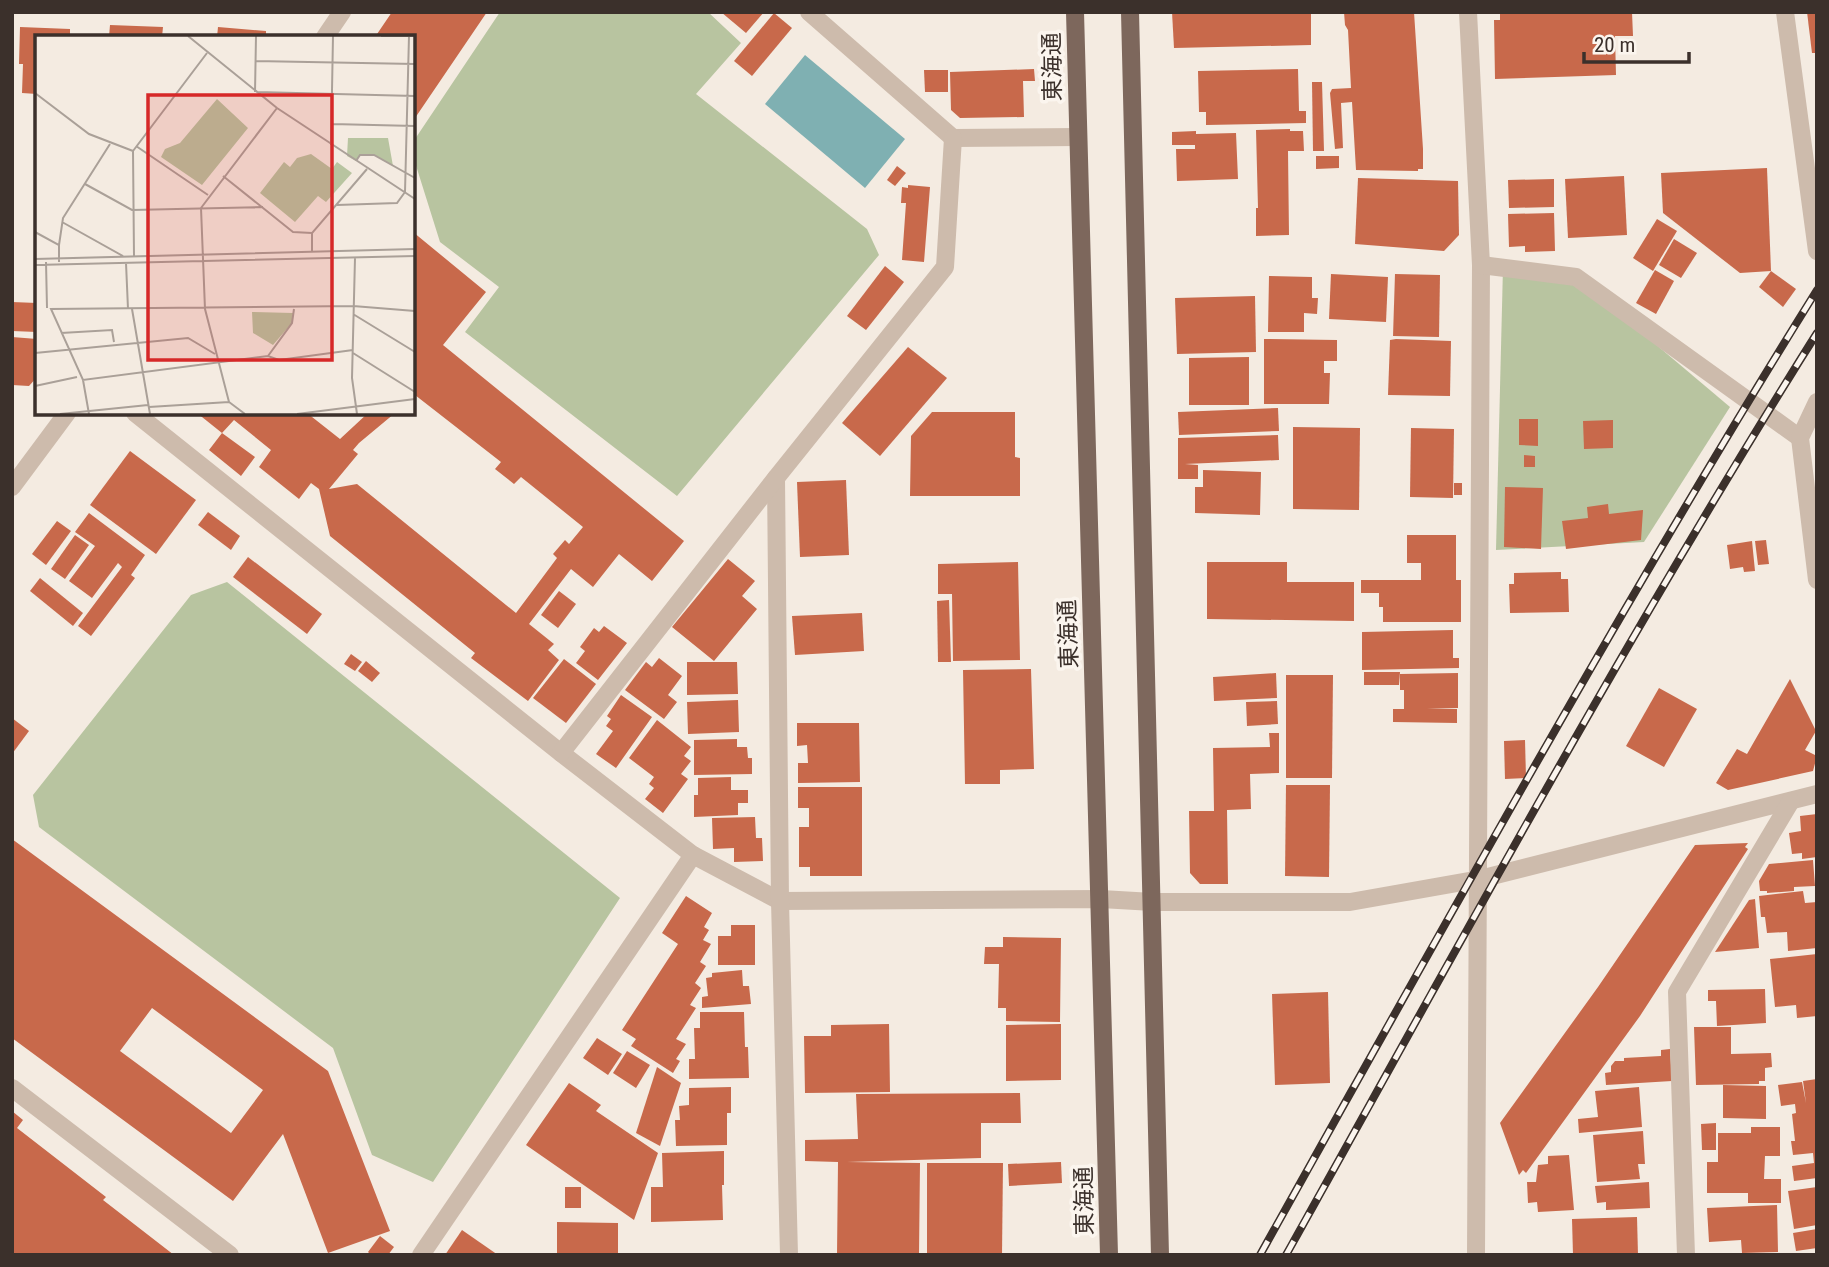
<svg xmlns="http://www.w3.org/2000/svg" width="1829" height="1267" font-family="'Roboto Condensed','Noto Sans JP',sans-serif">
<rect width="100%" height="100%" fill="#f4ebe1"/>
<g fill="#b8c4a0">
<path d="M500,12H708L741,43L696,94L867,229L879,255L677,496L465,332L499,287L440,242L413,156V142Z"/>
<path d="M1503,267L1576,277L1730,407L1644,542L1496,550Z"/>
<path d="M227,582L620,898L433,1182L372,1155L333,1048L39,827L33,795L191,595Z"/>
</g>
<path fill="#7fb0b2" d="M805,55L905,139L865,188L765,104Z"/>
<g fill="#c8694b" fill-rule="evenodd">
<path d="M392,12H487L413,121V37H375Z"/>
<path d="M721,12H764L746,33Z"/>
<path d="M1172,12H1311V45L1174,48Z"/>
<path d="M1344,12H1414L1423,149V169H1418V171L1356,170L1352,102L1341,103L1343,148L1335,149L1330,93L1332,89L1351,88L1348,30L1345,25Z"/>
<path d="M1500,12H1632L1633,36H1615L1616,75L1495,79L1494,20H1500Z"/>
<path d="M1807,12H1817V53H1812Z"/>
<path d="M774,13L792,28L752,76L734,61Z"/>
<path d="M110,25L163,27L162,37H109Z"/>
<path d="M20,27L70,29V37H37V94L22,93L23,64H19Z"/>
<path d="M218,27L266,31V37H217Z"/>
<path d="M1034,69L1035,81H1023L1024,117L960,118L951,110L950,72Z"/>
<path d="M1298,69L1299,111H1306V123L1206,125V112H1199L1198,71Z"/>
<path d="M924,70H948V92H925Z"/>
<path d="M1312,82H1322L1324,151H1313Z"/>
<path d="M1290,129V131H1303L1304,151H1288L1289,235L1256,236V208H1258L1256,130Z"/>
<path d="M1196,131V134L1236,133L1238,179L1177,181L1176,149H1195V145H1172V132Z"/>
<path d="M1316,156H1339V168L1316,169Z"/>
<path d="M897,166L906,173L895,186L887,180Z"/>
<path d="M1767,168L1771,271L1740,273L1663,213L1661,173Z"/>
<path d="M1624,176L1627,235L1568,238L1565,179Z"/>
<path d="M1358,178L1458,181L1459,235L1444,251L1355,244Z"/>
<path d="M1554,179V207L1509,208L1508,180Z"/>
<path d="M908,185L930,187L924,262L902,260L906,203H901L902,187L908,188Z"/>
<path d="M1554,213L1555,251L1525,252V246L1509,247L1508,214Z"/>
<path d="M1657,219L1677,231L1653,271L1633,258Z"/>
<path d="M413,232L486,292L443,345L684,541L652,581L619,554L593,587L571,569L529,624L554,644L548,650L559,660L528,701L471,658L475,653L330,536L319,489L311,483L299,499L259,467L271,450L234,420L222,433L255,457L241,476L209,450L222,433L197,413H307L340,439L368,413H395L359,443L353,450L358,454L329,489L357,484L516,613L557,558L553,554L565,540L569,544L583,527L521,477L514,484L495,469L501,462L415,395L413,397Z"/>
<path d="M1674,239L1697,253L1681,278L1659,265Z"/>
<path d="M885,266L904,282L866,330L847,316Z"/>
<path d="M1655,270L1674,281L1656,314L1636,303Z"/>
<path d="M1771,271L1796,289L1783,307L1759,287Z"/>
<path d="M1331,274L1388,277L1386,322L1329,319Z"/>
<path d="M1395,274L1440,275L1439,337L1393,336Z"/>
<path d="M1269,276L1312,277V298H1318L1317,314L1304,313V332H1268Z"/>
<path d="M1255,296L1256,352L1177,354L1175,298Z"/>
<path d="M12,302L37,303V332L12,331Z"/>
<path d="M12,337L37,339V377L29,386L12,385Z"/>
<path d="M1264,339L1337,340V361H1324V373H1330L1329,404H1264Z"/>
<path d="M1396,339L1451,341L1450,396L1388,395L1390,340Z"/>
<path d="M908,347L947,378L880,456L842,423Z"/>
<path d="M1249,357V405H1189V358Z"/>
<path d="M1278,408L1279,431L1179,435L1178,412Z"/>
<path d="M932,412H1015V457L1020,458V496H910L911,436Z"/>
<path d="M1519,419H1538V446L1519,445Z"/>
<path d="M1613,420V448L1584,449L1583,421Z"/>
<path d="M1293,427L1360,428L1359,510L1293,509Z"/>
<path d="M1411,428L1454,429L1453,498L1410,497Z"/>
<path d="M1278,435L1279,460L1185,464L1198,465V479H1178V438Z"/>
<path d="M130,451L196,500L156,554L90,505Z"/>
<path d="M1524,455L1535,456V467H1524Z"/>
<path d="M1203,470L1261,472L1260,515L1195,513V487H1203Z"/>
<path d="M846,480L849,555L800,557L797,482Z"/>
<rect x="1454" y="483" width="8" height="12"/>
<path d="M1505,487L1543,488L1541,549L1504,547Z"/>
<path d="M1608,504L1609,514L1643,510L1641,540L1566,549L1562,521L1588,518L1587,507Z"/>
<path d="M208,512L240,536L231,550L198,525Z"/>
<path d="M89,513L145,555L131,575L135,578L91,636L78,626L122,567L118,563L92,598L69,581L95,546L75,532Z"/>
<path d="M57,521L71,531L46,565L32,554Z"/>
<path d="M75,535L89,545L65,579L51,569Z"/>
<path d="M1407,535H1456V580H1461V622H1383V607H1379V593H1361V580H1421V563H1407Z"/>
<path d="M1766,540L1769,564L1758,565L1755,541Z"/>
<path d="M1752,541L1755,571L1744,572L1743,567L1730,569L1727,545Z"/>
<path d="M248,557L322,614L307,634L233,577Z"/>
<path d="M728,559L755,581L742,596L757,609L714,661L672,627Z"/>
<path d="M1018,562L1020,660L953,661L952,594H938V564Z"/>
<path d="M1207,562H1287V582H1354V621L1207,619Z"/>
<path d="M1561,572V579H1568L1569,612L1510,613L1509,584H1514V573Z"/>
<path d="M40,578L83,613L73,626L30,591Z"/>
<path d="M559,591L576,604L558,628L541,615Z"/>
<path d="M949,600L951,662H938L937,601Z"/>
<path d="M862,613L864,651L795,655L792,616Z"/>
<path d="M604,626L627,643L598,680L576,663L585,651L580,647L594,628L599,632Z"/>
<path d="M1453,630V658H1459V668L1362,670V632Z"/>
<path d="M351,654L362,662L355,671L344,664Z"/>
<path d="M659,658L682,676L668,695L677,702L664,719L625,690L646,662L652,667Z"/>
<path d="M564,659L596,684L566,723L533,698Z"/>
<path d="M366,661L380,673L372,682L358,671Z"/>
<path d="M687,662H737L738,694L687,695Z"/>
<path d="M1031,669L1034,769L1000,770V784H965L963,670Z"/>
<path d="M1364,672H1400L1399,685H1364Z"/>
<path d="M1276,673L1277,698L1214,701L1213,677Z"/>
<path d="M1458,673V708H1427L1457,709V723L1393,722V709H1404V690H1400V674Z"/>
<path d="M1286,675H1333L1332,778H1286Z"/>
<path d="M1790,679L1816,731L1805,750L1817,756L1813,771L1728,790L1716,783L1737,749L1747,754Z"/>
<path d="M1659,688L1697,709L1664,767L1626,746Z"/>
<path d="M621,695L652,717L616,768L596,754L613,731L606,726L611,719L607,716Z"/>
<path d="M738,700L739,732L688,734L687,702Z"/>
<path d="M1277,701L1278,724L1247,726L1246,702Z"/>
<path d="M12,718L29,731L12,754Z"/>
<path d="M657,720L691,747L684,756L691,761L681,774L688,779L663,813L645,799L654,788L649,784L654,777L629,758Z"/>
<path d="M797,723H859L860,782L798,783V763H808L807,745L797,746Z"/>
<path d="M1269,733H1279V773L1250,774L1251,809L1227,810L1228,884H1200L1190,873L1189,811H1214L1213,748L1270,747Z"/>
<path d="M737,739V747H747L748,758H752V774L694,775V740Z"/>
<path d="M1525,740L1526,778L1505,779L1504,741Z"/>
<path d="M731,777V790H748V803H738V815L694,817V795H698V778Z"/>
<path d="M1286,785H1330L1329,877L1285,876Z"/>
<path d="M798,787H862V876H810V867H799V827H809V808H798Z"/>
<path d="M1817,814V857L1802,859V853L1792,854L1789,833L1801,831L1800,816Z"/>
<path d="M755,817L756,838H762L763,861L734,862V848L713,849L712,818Z"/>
<path d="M12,839L328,1071L390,1231L328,1253L283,1134L233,1201L12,1038ZM152,1008L263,1090L231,1133L120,1051Z"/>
<path d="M1748,843L1745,847L1748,849L1640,1016L1526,1173L1523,1170L1519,1175L1500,1123L1598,987L1695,845Z"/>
<path d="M1813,860L1815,886L1794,887V891L1767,893V891H1760L1759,881L1769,864Z"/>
<path d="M1803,891L1805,903L1817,902V948L1788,951L1787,932L1767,933L1765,917H1761L1759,896Z"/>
<path d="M686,896L712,913L704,927L709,930L703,940L711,944L700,962L706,966L695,983L701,988L690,1005L696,1008L676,1039L686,1044L676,1059L680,1061L673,1073L631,1046L636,1039L622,1030L678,944L662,933Z"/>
<path d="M1755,899L1759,948L1715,952L1749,900Z"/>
<path d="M731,925H755V965H718V936H731Z"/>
<path d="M1003,937L1061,938L1060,1022L1006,1021V1008H998L999,964H984L985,947H1003Z"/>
<path d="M1817,954V1016L1797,1018L1796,1005L1775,1007L1770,959Z"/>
<path d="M742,970L743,986H749L751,1004L702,1008V997L708,996L706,978L712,977V973Z"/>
<path d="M1765,989L1766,1023L1717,1026L1716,1001H1708V990Z"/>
<path d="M1328,992L1330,1083L1275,1085L1272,994Z"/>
<path d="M700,1012H744L745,1047H748L749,1078L689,1079V1059H695L694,1028H700Z"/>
<path d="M889,1024L890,1092L805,1093L804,1036H831V1025Z"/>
<path d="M1061,1024V1080L1006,1081V1025Z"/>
<path d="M1694,1027H1731V1054L1771,1053L1772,1067L1765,1068V1081H1759V1084L1696,1085Z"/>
<path d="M597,1038L622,1054L608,1075L583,1058Z"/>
<path d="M1670,1049L1672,1081L1606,1085L1605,1073L1611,1072V1066L1615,1061H1624V1058L1661,1056V1050Z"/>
<path d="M627,1051L650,1065L636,1088L613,1073Z"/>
<path d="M657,1067L681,1083L660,1146L636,1133Z"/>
<path d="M1817,1079V1178L1794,1181L1792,1166L1814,1163L1813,1153L1793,1155L1791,1141H1795L1792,1114L1796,1113L1795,1104L1781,1106L1778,1085L1802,1082L1806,1103L1803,1081Z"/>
<path d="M569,1083L601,1105L596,1111L658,1153L634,1220L526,1145Z"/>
<path d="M1723,1085L1766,1086V1119L1723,1118Z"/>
<path d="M731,1087V1113H727V1145L676,1146L675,1120H680L679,1106L689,1105V1088Z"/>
<path d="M1639,1087L1642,1127L1579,1133L1578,1119L1598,1117L1595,1091Z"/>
<path d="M1020,1093L1021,1123H981V1158L847,1162L920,1163L919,1255H837L838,1162L805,1161V1140L858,1139L856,1094Z"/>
<path d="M12,1111L23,1120L17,1128L106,1197L103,1200L174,1255H12Z"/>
<path d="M1716,1123V1150H1702L1701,1124Z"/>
<path d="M1751,1127H1780V1156H1765L1764,1179H1781V1203H1748V1193H1707V1162H1718V1133H1751Z"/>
<path d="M1643,1131L1645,1164H1638L1640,1179L1597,1182L1593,1135Z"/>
<path d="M724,1151V1185H722L723,1220L651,1222V1187H663L662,1153Z"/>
<path d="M1569,1155L1574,1210L1538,1212L1537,1202L1528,1203L1527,1182H1536L1538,1165L1548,1164V1156Z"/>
<path d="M1061,1162L1062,1183L1009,1186L1008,1164Z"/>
<path d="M927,1163H1003L1002,1255H927Z"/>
<path d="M1649,1182L1650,1208L1606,1210V1202L1597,1203L1595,1186Z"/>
<rect x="565" y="1187" width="16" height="21"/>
<path d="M1817,1187V1225L1794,1229L1788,1191Z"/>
<path d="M1777,1205L1778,1252L1742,1253L1741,1240L1709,1242L1707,1208Z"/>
<path d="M1637,1217L1638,1255H1573L1572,1219Z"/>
<path d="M557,1222L618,1223V1255H557Z"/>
<path d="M1817,1229V1248L1796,1251L1793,1233Z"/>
<path d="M462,1230L498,1255H445Z"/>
<path d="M380,1236L394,1247L388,1255H371L368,1252Z"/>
</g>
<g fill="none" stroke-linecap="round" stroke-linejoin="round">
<g stroke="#cdbbac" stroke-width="18">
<path d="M809,12L953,138L1078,137"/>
<path d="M1468,12L1481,265L1476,1255"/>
<path d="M1785,12L1817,251"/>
<path d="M325,37L342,12"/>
<path d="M1481,265L1576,277L1800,438"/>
<path d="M1817,402L1800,438L1817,580"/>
<path d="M135,413L561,753L693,855L780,901L1101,899L1153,902H1350L1480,879L1817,794"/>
<path d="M776,478L780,901L789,1255"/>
<path d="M12,487L67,413"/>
<path d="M561,753L776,478L945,267L953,138"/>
<path d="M12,1088L230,1255"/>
<path d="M421,1255L693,855"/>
<path d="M1686,1255L1677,992L1791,801"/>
</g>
<g stroke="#7d675c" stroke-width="18">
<path d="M1075,12L1109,1255"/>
<path d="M1130,12L1160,1255"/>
</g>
<defs>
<g id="rail">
<path d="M1260,1255C1441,931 1621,605 1817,290"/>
<path d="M1286,1255C1459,945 1628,633 1817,333"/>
</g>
</defs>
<use href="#rail" stroke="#3b302b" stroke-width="8"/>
<use href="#rail" stroke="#fbf5ee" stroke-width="5" stroke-dasharray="16" stroke-linecap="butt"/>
</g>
<g text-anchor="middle" stroke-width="7" stroke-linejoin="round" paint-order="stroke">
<g font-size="23" fill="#3b302b" stroke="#fbf5ee">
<text transform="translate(1052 67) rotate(-91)" y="8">東海通</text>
<text transform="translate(1068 634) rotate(-92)" y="8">東海通</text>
<text transform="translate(1084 1201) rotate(-91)" y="8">東海通</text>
</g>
</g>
<g transform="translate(35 35)">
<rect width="380" height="380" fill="#f4ebe1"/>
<path d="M182,64L213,93L167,150L126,122L130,114L145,108ZM313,103H353L358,131L339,120H325L321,126L312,121ZM276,119L297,134L302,127L317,138L291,167L283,161L260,187L225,158L249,127L255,132L262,123ZM217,277L258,278L257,288L238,310L218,298Z" fill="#b8c4a0"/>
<path fill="none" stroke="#aaa098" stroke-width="2" d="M153,1L242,73L380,164M346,1H380M220,26L380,29M220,57L221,1M222,57L380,61M0,58L54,99L98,116M297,89L380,91M296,110L298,1M101,111L173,160M321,126L325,120H339L380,143M188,141L258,197L277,198M50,149L97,175L228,172M302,170L362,168L370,157L374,1M27,187L88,221M0,197L24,210V227M24,210L28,183L75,109M277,216V198L332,134M99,221L98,116L172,18M320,223L317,343L322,379M0,224L380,214M11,227L12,273M91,228L93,274M0,230L380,221M97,274L115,379M318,279L380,317M26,298L77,295L79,307M318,315L244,325L233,321L48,345L16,274L318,271L380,276M0,318L153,303L180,319M318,318L380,357M233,321L257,288L259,274M48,345L54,379M0,351L42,342M114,372L194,367M25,379L113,370M210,379L194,367L170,274L166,173L242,73M262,379L380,364"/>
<path fill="#d62828" fill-opacity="0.15" stroke="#d62828" stroke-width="3.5" d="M113,60H297V325H113Z"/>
<rect width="380" height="380" fill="none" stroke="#3b302b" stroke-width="3.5"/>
</g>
<rect width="1829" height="1267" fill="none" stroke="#3b302b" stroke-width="28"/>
<path d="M1584 52v10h105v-10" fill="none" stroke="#3b302b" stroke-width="3.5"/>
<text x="1594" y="52" font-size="21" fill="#3b302b" stroke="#fbf5ee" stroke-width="5" paint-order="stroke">20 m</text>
</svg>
